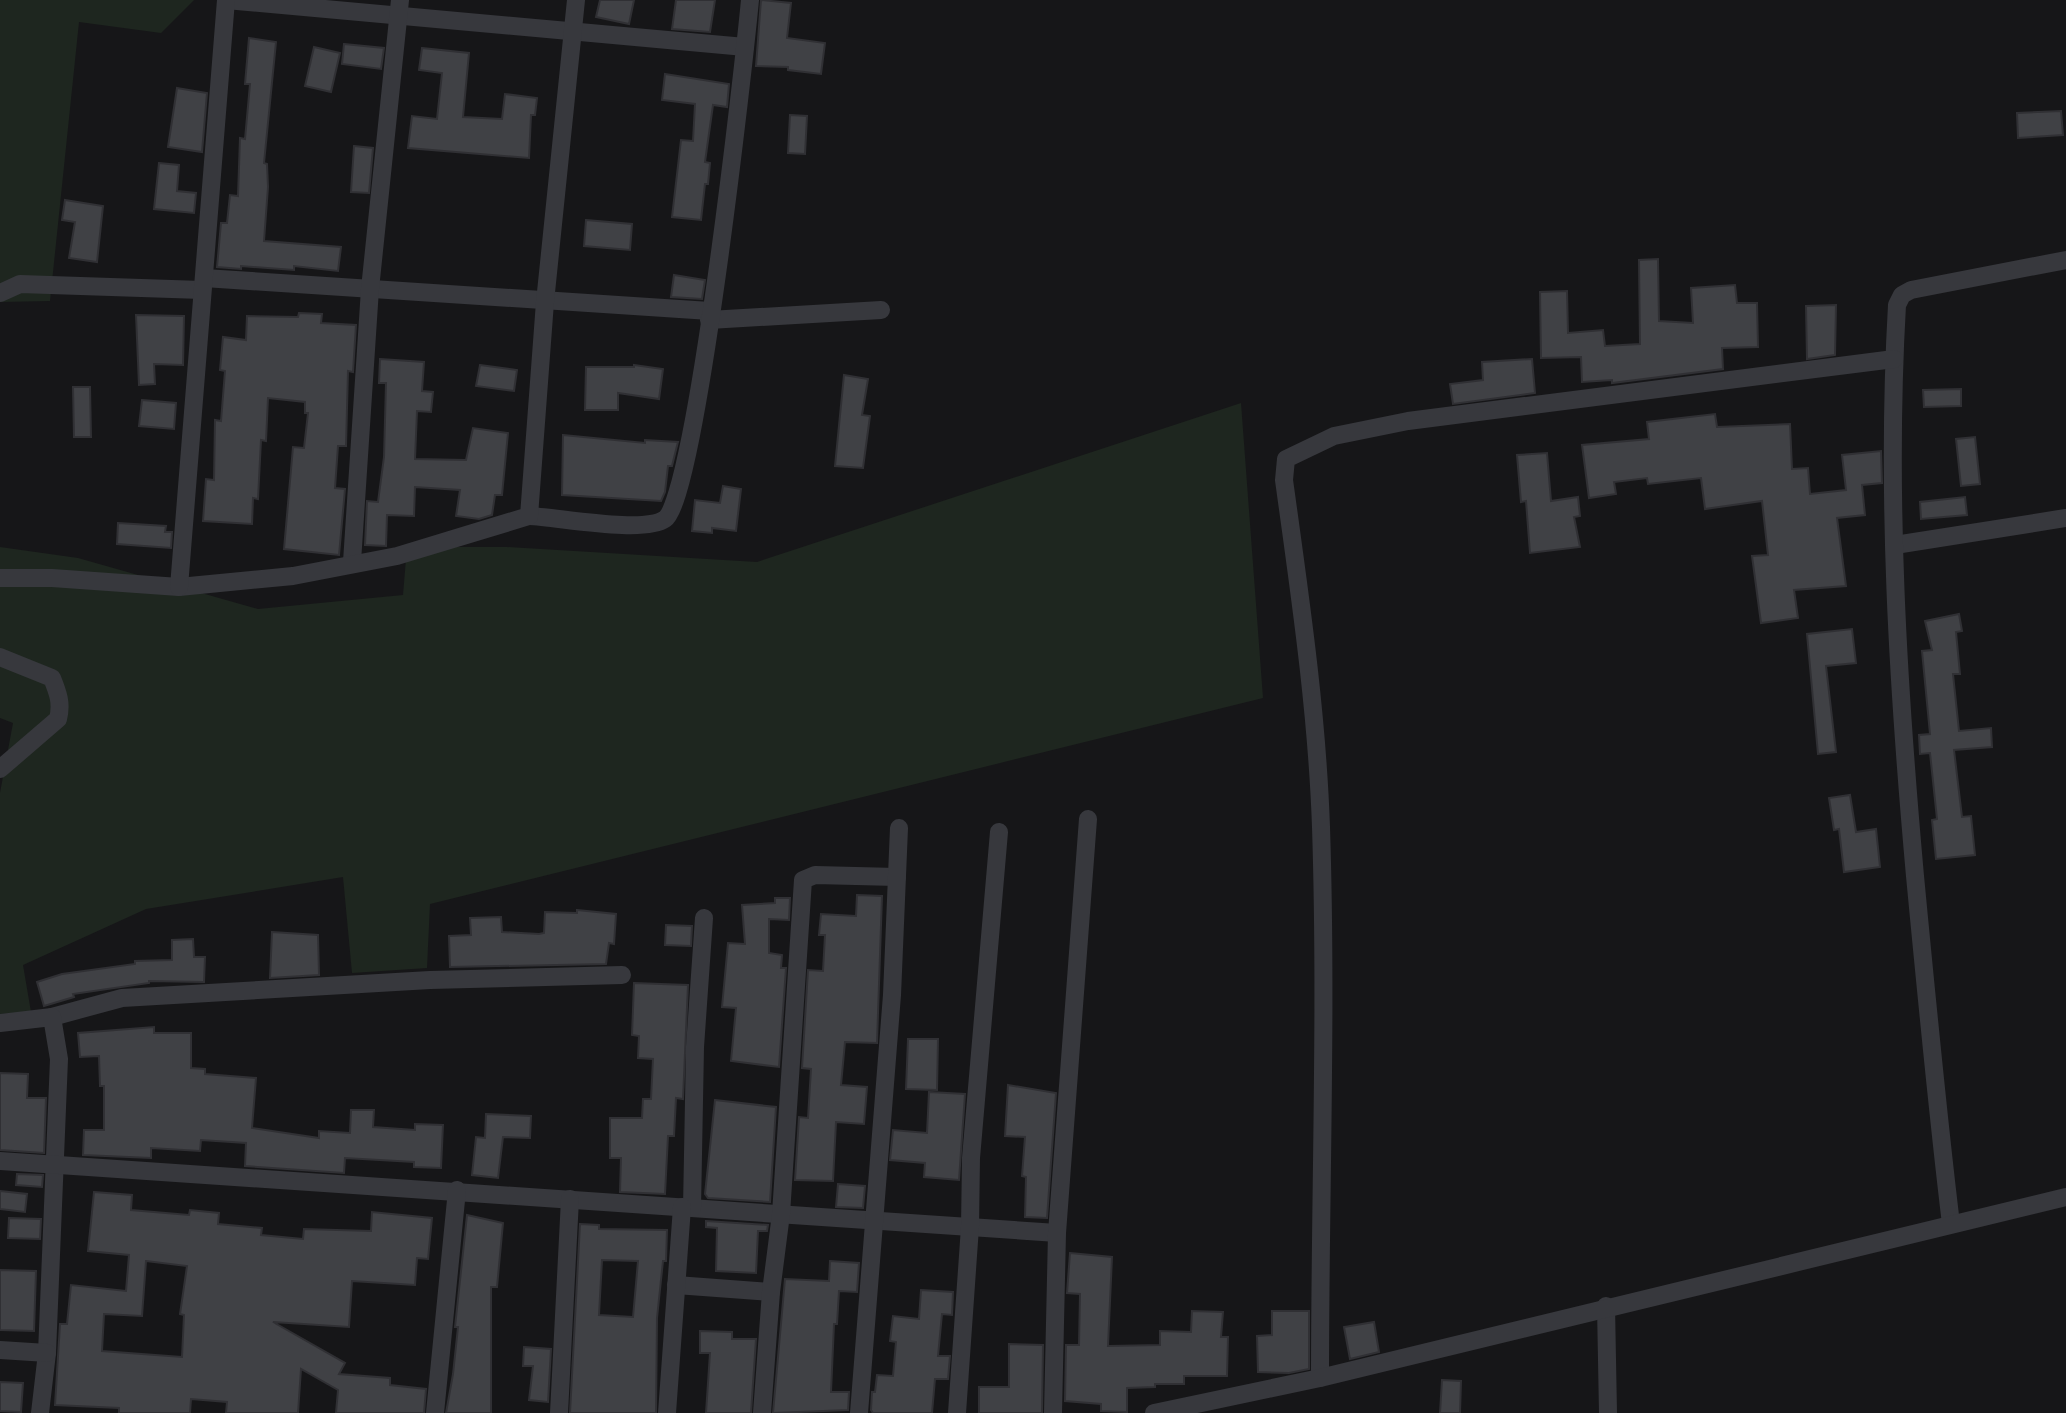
<svg xmlns="http://www.w3.org/2000/svg" width="2066" height="1413" font-family="'Roboto Condensed',sans-serif">
<rect width="100%" height="100%" fill="#161618"/>
<g fill="#1e261f">
<path d="M0,0H194L161,33L79,22L50,301L0,302Z"/>
<path d="M1241,403L1263,698L430,904L427,968L352,973L343,877L146,909L23,965L31,1012L0,1014V793L13,723L0,718V547L78,558L258,609L403,595L407,547H507L757,562Z"/>
</g>
<g fill="#404145" stroke="#303034" stroke-width="2" fill-rule="evenodd">
<path d="M600,0H634L629,24L596,17Z"/>
<path d="M676,0H715L710,32L672,29Z"/>
<path d="M761,0L791,3L787,38L825,43L821,74L788,70V67L756,66Z"/>
<path d="M249,38L276,42L264,163L267,164L268,187L264,241L341,247L338,271L294,266V270L241,266V269L217,267L221,223H227L230,195L238,196L240,138L245,139L250,84H245Z"/>
<path d="M344,44L384,48L381,69L342,64Z"/>
<path d="M314,47L340,53L331,92L305,86Z"/>
<path d="M422,48L469,53L463,117L502,119L505,94L537,98L535,115H531L529,158L408,148L412,116L437,119L442,73L419,70Z"/>
<path d="M665,74L729,84L727,107L713,105L705,162L710,163L708,184H705L701,220L672,217L681,140L693,141L695,104L662,100Z"/>
<path d="M177,88L207,93L202,152L168,147Z"/>
<path d="M2061,111L2063,135L2018,138L2017,113Z"/>
<path d="M790,115L807,116L805,154L788,153Z"/>
<path d="M354,146L373,148L369,193L351,192Z"/>
<path d="M159,163L179,165L177,191L196,193L194,213L154,209Z"/>
<path d="M65,200L103,206L97,262L69,258L75,222L62,220Z"/>
<path d="M586,220L632,224L630,250L584,246Z"/>
<path d="M1658,259L1659,321L1693,323L1691,288L1735,285L1737,303H1757L1758,347L1722,348L1723,369L1612,383V380L1582,382L1581,357L1541,358L1540,292L1567,291L1568,333L1603,330L1605,346L1640,344L1639,260Z"/>
<path d="M674,275L705,280L702,299L671,297Z"/>
<path d="M1836,305L1835,355L1807,359L1806,306Z"/>
<path d="M299,313L322,314L321,323L356,325L353,372L348,371L346,446H338L335,488L345,489L339,555L284,549L293,447L304,448L308,413H305V402L268,398L266,441L261,440L258,499L253,498L252,524L203,521L206,479L214,480L215,420L221,421L225,371L220,370L223,337L246,340L247,316L298,317Z"/>
<path d="M136,315L184,316L183,365L154,364L155,384L139,385Z"/>
<path d="M380,359L424,362L422,391L433,392L431,412L417,411L415,459L466,460L473,428L508,433L502,495H495L492,515L479,519L456,516L460,490L415,487L414,516L387,515L386,546L365,545L367,501L378,502L384,457L386,383H379Z"/>
<path d="M1532,359L1535,393L1453,404L1450,384L1483,380L1482,362Z"/>
<path d="M480,365L517,370L514,391L476,386Z"/>
<path d="M634,365L663,369L659,399L618,393V410H585L586,367H634Z"/>
<path d="M844,375L868,379L862,415L870,416L863,468L835,466Z"/>
<path d="M73,387H90L91,437H74Z"/>
<path d="M1961,389V406L1924,407L1923,390Z"/>
<path d="M142,400L176,403L174,429L139,426Z"/>
<path d="M1715,414L1717,427L1790,424L1792,469L1808,468L1810,494L1846,490L1842,455L1881,451L1882,483L1862,485L1865,515L1837,518L1846,586L1794,590L1798,618L1761,623L1752,556L1768,555L1762,501L1705,509L1701,478L1648,484L1647,478L1614,482L1616,494L1589,498L1582,445L1649,439L1647,422Z"/>
<path d="M563,435L645,443V440L678,442L672,466H668L665,492L661,501L562,495Z"/>
<path d="M1975,437L1980,484L1961,486L1956,439Z"/>
<path d="M1547,453L1551,501L1578,497L1580,516L1574,517L1580,547L1530,553L1526,501L1521,502L1517,455Z"/>
<path d="M723,486L741,489L736,531L712,528V533L692,531L695,500L720,503Z"/>
<path d="M1965,497L1967,515L1921,519L1920,502Z"/>
<path d="M118,523L166,526L165,532H172L171,548L117,544Z"/>
<path d="M1959,614L1962,631L1956,632L1960,674H1953L1959,731L1991,728L1992,747L1954,750L1962,817L1971,816L1975,855L1936,859L1932,820L1937,819L1930,753L1920,754L1919,735L1930,734L1922,651L1932,650L1925,621Z"/>
<path d="M1852,629L1856,663L1826,666L1836,752L1818,754L1807,634Z"/>
<path d="M1850,795L1856,832L1876,829L1880,867L1844,872L1839,829L1834,830L1829,798Z"/>
<path d="M857,895L882,896L877,1043L845,1042L841,1085L867,1087L864,1124L836,1122L833,1181L795,1180L799,1117L808,1118L811,1069L802,1068L808,970L823,971L825,935H819L821,914L856,916Z"/>
<path d="M775,898H790L789,920L769,919V953L782,955L781,968H786L779,1067L731,1061L736,1008L722,1007L728,943L745,944L742,905L775,903Z"/>
<path d="M577,910L616,914L614,944L609,943L606,964L450,967L449,936L471,935L470,918L501,917L502,932L539,934L544,933L545,912L577,913Z"/>
<path d="M666,925L692,926L691,946L665,945Z"/>
<path d="M272,932L318,935L319,975L270,978Z"/>
<path d="M193,939L194,957H205L204,982L149,981V983L73,994L74,997L44,1006L37,982L62,974L135,964V961L172,960V940Z"/>
<path d="M634,983L688,985L683,1099L676,1098L674,1136H668L665,1194L620,1192L621,1158H610V1118H642L643,1099H651L653,1059L638,1058L639,1036L632,1035Z"/>
<path d="M154,1027V1033H191V1068L205,1069V1074L256,1078L252,1128L319,1138V1131L350,1133L351,1110H374L373,1127L415,1130V1124L443,1125L441,1168L414,1167V1162L345,1158L344,1173L245,1166L246,1143L201,1140L200,1151L151,1148V1158L83,1155L84,1130H104V1086H100L99,1056L80,1057L78,1033Z"/>
<path d="M908,1039H938L937,1090L906,1089Z"/>
<path d="M0,1073L28,1074L27,1098H46L44,1153L0,1150Z"/>
<path d="M1008,1085L1056,1093L1047,1218L1025,1217L1026,1177L1022,1176L1025,1137L1005,1136Z"/>
<path d="M929,1092L965,1094L959,1180L924,1177L925,1163L890,1160L893,1130L927,1133Z"/>
<path d="M715,1100L776,1107L770,1202L708,1198L705,1194Z"/>
<path d="M486,1114L531,1116L530,1138L503,1137L498,1178L472,1175L476,1137L485,1138Z"/>
<path d="M17,1174L43,1175L42,1187L16,1185Z"/>
<path d="M838,1184L865,1186L863,1208L836,1207Z"/>
<path d="M0,1191L27,1194L25,1212L0,1209Z"/>
<path d="M94,1192L132,1195L131,1210L189,1215L190,1210L219,1213L218,1224L262,1228L261,1235L303,1239L304,1229L371,1231L372,1212L432,1218L428,1259L417,1258L415,1285L352,1281L349,1327L273,1322L345,1363L339,1374L390,1378V1385L426,1389L424,1413H336L338,1390L301,1369L298,1413H226L227,1402L191,1399L190,1413H119V1408L55,1405L60,1324H67L71,1285L126,1291L129,1255L88,1251ZM146,1261L187,1266L180,1314L184,1315L182,1357L102,1351L104,1314L142,1316Z"/>
<path d="M467,1215L503,1223L497,1287H491V1413H446L453,1374L458,1327H455Z"/>
<path d="M9,1218L41,1219L40,1239L8,1238Z"/>
<path d="M706,1221L768,1225L767,1231H758L756,1273L716,1271L717,1228L706,1227Z"/>
<path d="M580,1224L599,1225V1229L667,1230L666,1261H663L657,1318L656,1413H570ZM602,1260L638,1261L633,1317L599,1315Z"/>
<path d="M1070,1253L1112,1257L1108,1346L1160,1345V1331L1191,1332L1192,1311L1223,1312L1221,1337H1228L1227,1376H1184V1384H1155V1387L1127,1388V1412L1101,1411V1404L1065,1401L1066,1345H1079L1080,1294L1067,1293Z"/>
<path d="M830,1261L859,1263L857,1292L839,1291L837,1324H834L831,1392H849L848,1410L773,1413L785,1279L829,1281Z"/>
<path d="M0,1270L36,1271L34,1331L0,1330Z"/>
<path d="M921,1290L953,1292L952,1315L942,1314L938,1356H950L948,1379H935L932,1413H873L871,1410L872,1392H875L877,1375L893,1376L896,1342L890,1341L893,1316L919,1319Z"/>
<path d="M1272,1311H1309V1369L1289,1373L1258,1372L1257,1336L1272,1335Z"/>
<path d="M1374,1322L1379,1352L1350,1359L1344,1327Z"/>
<path d="M700,1331L732,1332V1339H756L751,1413H706L710,1353H700Z"/>
<path d="M1009,1344L1043,1345L1042,1413H979V1387H1009Z"/>
<path d="M524,1347L551,1349L548,1402L529,1400L533,1366H523Z"/>
<path d="M1442,1380L1461,1381L1460,1413H1440Z"/>
<path d="M0,1382L23,1383L21,1412L0,1411Z"/>
</g>
<g fill="none" stroke-linecap="round" stroke-linejoin="round">
<g stroke="#37383d" stroke-width="18">
<path d="M226,0L745,47"/>
<path d="M204,278L710,311"/>
<path d="M0,293L20,284L202,290"/>
<path d="M709,320L881,310"/>
<path d="M529,516C558,517 644,534 665,519C696,497 744,63 750,0"/>
<path d="M1895,545L2066,518"/>
<path d="M352,562L370,289L400,0"/>
<path d="M0,578H52L179,587L293,576L397,556L529,516L545,302L576,0"/>
<path d="M179,587L226,0"/>
<path d="M0,657L52,678C58,693 62,703 58,719L0,769"/>
<path d="M52,1017L122,998L430,980L622,975"/>
<path d="M0,1023L52,1017L59,1059L47,1353L40,1413"/>
<path d="M0,1161L1057,1233"/>
<path d="M692,1208L695,1047L704,918"/>
<path d="M1951,1224C1937,1108 1926,992 1915,876C1898,686 1886,495 1897,305L1902,295L1911,290L2066,260"/>
<path d="M676,1285L771,1292"/>
<path d="M1606,1306L1608,1413"/>
<path d="M0,1350L47,1353"/>
<path d="M1320,1378C1320,1194 1327,1011 1321,827C1317,711 1300,596 1284,480L1286,459L1334,436L1408,421L1894,359"/>
<path d="M435,1413L457,1190"/>
<path d="M559,1413L570,1199"/>
<path d="M667,1413L682,1207"/>
<path d="M762,1413L771,1292L781,1214L803,880L815,875L897,877"/>
<path d="M859,1413L892,995L899,828"/>
<path d="M957,1413L970,1227L971,1158L999,832"/>
<path d="M1053,1413L1057,1233L1088,819"/>
<path d="M1154,1413L1320,1378L2066,1197"/>
</g>
</g>
</svg>
